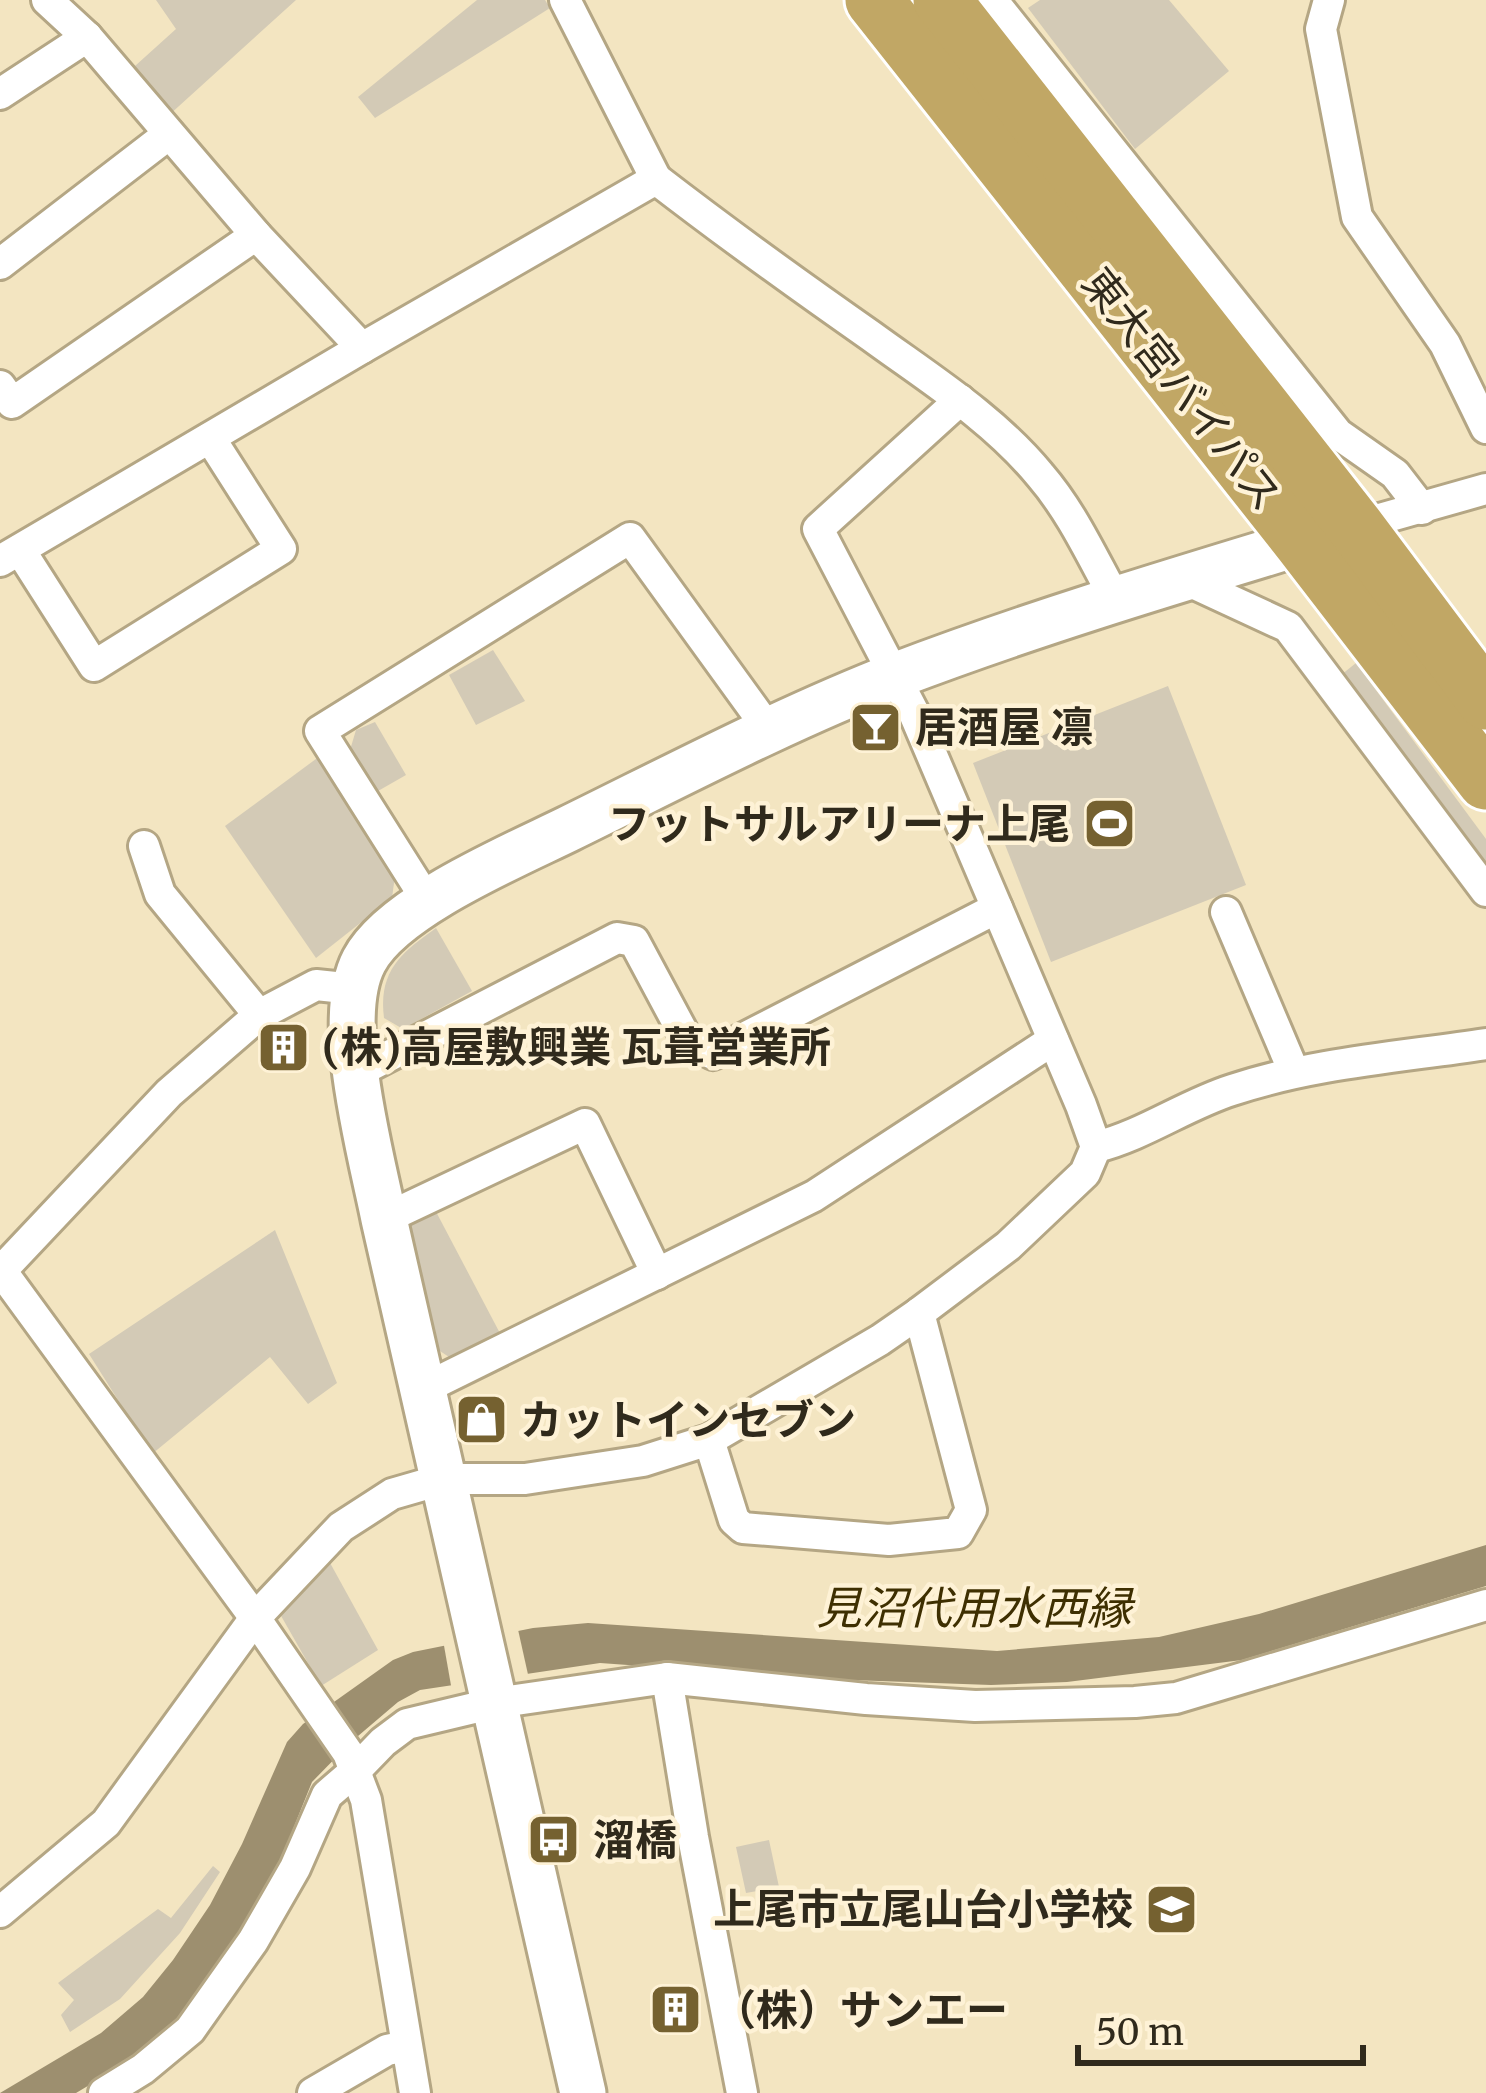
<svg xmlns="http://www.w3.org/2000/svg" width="1486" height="2093" font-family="Merriweather,'Noto Sans JP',serif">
<rect width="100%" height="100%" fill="#f3e5c1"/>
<g fill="#d3cab6">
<path d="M156,0H296L168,116L135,66L176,29Z"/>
<path d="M477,0H545L550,8L375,118L358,97Z"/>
<path d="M1040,0H1169L1229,71L1135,149L1028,8Z"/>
<path d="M493,650L525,701L476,725L449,675Z"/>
<path d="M1356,663L1486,839V871L1341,675Z"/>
<path d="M1168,686L1246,885L1051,962L973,763Z"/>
<path d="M375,722L406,775L378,791L350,750L356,730Z"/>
<path d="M320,756L396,868L392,898L316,958L225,826Z"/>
<path d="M436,928L472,991L403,1029L384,1018C378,971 401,953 436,928Z"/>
<path d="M433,1206L503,1339L455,1361L437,1349L405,1219Z"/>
<path d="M275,1230L337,1383L308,1404L270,1357L152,1454L89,1354Z"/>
<path d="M329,1561L378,1650L321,1686L280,1614Z"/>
<path d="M769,1840L779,1887L746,1893L736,1847Z"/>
<path d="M213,1866L220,1872L180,1933L120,1999L70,2032L61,2015L74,2000L58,1983L158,1909L171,1918Z"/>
</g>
<path fill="#9d8f6f" d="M1486,1545V1586L1242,1660L1067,1682L991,1685L823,1679L600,1663L420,1690L398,1702L351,1742L312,1782L279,1864L255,1913L173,2027L133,2059L76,2093H0L101,2033L143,1997L173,1960L210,1905L242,1844L287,1742L303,1724L393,1660L413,1652L533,1628L588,1623L997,1651L1159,1637L1259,1614Z"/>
<path fill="#f3e5c1" d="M517,1625L529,1679L452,1691L443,1640Z"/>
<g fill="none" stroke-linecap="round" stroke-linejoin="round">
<defs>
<g id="street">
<path d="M47,0L87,37L256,235L362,348"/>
<path d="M565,0L656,179"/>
<path d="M992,0L1338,434L1395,474L1422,509"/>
<path d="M1329,0L1321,29L1357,217L1445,344L1486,428"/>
<path d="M0,94L87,37"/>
<path d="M0,264L169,134"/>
<path d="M0,386L12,403L256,235"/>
<path d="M1355,526L1486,489"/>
<path d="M20,550L94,666L281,549L210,438"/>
<path d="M0,561L362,348L656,179C726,233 798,285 871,336C930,379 993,418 1040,475C1072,512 1092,557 1116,600"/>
<path d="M1184,579L1288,627L1486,891"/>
<path d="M144,846L160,894L259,1015"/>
<path d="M428,902L320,731L630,538L769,730"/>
<path d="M1226,912L1294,1072"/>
<path d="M356,1073L617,938L634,941L687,1040L713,1054L997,908"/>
<path d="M1096,1147C1144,1135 1185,1105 1232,1090C1313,1063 1401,1057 1486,1044"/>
<path d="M384,1219L585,1124L657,1274"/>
<path d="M0,1269L255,1618L348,1753L366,1800L415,2093"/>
<path d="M0,1272L169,1093L259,1015L316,985L354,989"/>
<path d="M423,1389L814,1196L1053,1040"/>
<path d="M709,1440L734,1520L743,1528L889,1540L958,1533L971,1510L919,1313"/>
<path d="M667,1678L693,1837L742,2093"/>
<path d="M0,1912L106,1823L255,1618L341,1527L392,1494L444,1479H525L643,1461L709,1440L880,1340L919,1313L1008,1246L1085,1173L1096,1147L1081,1105L914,713L818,529L960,400"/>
<path d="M104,2093L143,2069L190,2030L253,1941L295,1868L327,1795L356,1770L383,1742L407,1724L495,1703L667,1678L866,1699L975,1706L1135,1702L1176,1698L1486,1605"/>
<path d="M313,2093L387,2050L406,2046"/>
</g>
<path id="secondary" d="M583,2093L384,1219C371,1153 333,1020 364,961C392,907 513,856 568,829C676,776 784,719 897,675C1039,621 1184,578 1329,534"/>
<g id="highway">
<path d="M874,0L1302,542L1486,781"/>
<path d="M942,0L1355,526L1486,701"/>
</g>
</defs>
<use href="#street" stroke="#b4a684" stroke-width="36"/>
<use href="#secondary" stroke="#b4a684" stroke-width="51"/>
<use href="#highway" stroke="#fff" stroke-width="63"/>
<use href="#street" stroke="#fff" stroke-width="30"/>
<use href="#secondary" stroke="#fff" stroke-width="45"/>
<use href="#highway" stroke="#c1a765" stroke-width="57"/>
</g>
<defs>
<symbol id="bar-square" viewBox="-11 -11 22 22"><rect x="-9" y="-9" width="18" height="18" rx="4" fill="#756130" stroke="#fef2d6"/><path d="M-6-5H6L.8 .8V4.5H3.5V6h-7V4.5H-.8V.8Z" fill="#fff"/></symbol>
<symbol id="stadium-square" viewBox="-11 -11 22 22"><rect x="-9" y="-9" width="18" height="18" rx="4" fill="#756130" stroke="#fef2d6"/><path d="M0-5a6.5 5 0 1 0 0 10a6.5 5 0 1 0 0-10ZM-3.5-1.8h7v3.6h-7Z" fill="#fff"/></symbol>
<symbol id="building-square" viewBox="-11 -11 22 22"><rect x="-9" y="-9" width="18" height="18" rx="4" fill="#756130" stroke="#fef2d6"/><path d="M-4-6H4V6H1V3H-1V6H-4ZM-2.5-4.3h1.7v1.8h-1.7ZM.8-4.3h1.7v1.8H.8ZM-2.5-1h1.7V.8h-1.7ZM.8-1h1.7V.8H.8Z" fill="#fff"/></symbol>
<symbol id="shop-square" viewBox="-11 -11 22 22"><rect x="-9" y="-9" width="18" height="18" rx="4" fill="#756130" stroke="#fef2d6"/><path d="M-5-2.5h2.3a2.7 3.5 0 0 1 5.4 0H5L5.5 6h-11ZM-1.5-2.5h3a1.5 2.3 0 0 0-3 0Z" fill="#fff"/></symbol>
<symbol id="bus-square" viewBox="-11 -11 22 22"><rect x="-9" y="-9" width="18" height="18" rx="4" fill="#756130" stroke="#fef2d6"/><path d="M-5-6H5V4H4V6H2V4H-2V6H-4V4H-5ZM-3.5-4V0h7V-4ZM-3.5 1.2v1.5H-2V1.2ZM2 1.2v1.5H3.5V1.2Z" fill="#fff"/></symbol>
<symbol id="school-square" viewBox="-11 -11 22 22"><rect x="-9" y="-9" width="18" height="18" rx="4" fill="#756130" stroke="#fef2d6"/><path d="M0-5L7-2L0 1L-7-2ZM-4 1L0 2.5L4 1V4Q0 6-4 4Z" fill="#fff"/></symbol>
</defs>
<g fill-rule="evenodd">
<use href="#bar-square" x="846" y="698" width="59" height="59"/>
<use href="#stadium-square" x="1080" y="794" width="59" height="59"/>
<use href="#building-square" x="254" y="1018" width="59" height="59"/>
<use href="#shop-square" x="452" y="1390" width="59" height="59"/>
<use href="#bus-square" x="524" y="1810" width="59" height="59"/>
<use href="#school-square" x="1142" y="1880" width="59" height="59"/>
<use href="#building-square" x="646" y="1980" width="59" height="59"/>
</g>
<g text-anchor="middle" stroke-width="9" stroke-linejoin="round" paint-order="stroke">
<g font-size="42" fill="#302a1c" stroke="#fef2d6">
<text transform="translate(1182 389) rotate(52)" y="15">東大宮バイパス</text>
</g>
<g font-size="42" font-weight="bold" fill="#302a1c" stroke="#fef2d6" text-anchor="start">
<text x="915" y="742">居酒屋 凛</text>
<text x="1070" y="839" text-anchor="end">フットサルアリーナ上尾</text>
<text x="322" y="1062">(株)高屋敷興業 瓦葺営業所</text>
<text x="520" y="1435">カットインセブン</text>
<text x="593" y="1855">溜橋</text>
<text x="1133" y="1924" text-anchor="end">上尾市立尾山台小学校</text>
<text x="714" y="2025">（株）サンエー</text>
</g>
<g font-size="45" font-style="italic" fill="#3e2f01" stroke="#fef2d6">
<text x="974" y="1624">見沼代用水西縁</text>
</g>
</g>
<path d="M1078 2045v18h285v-18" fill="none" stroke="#302a1c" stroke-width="6"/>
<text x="1096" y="2045" font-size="36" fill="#302a1c" stroke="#fef2d6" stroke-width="9" paint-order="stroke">50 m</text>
</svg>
